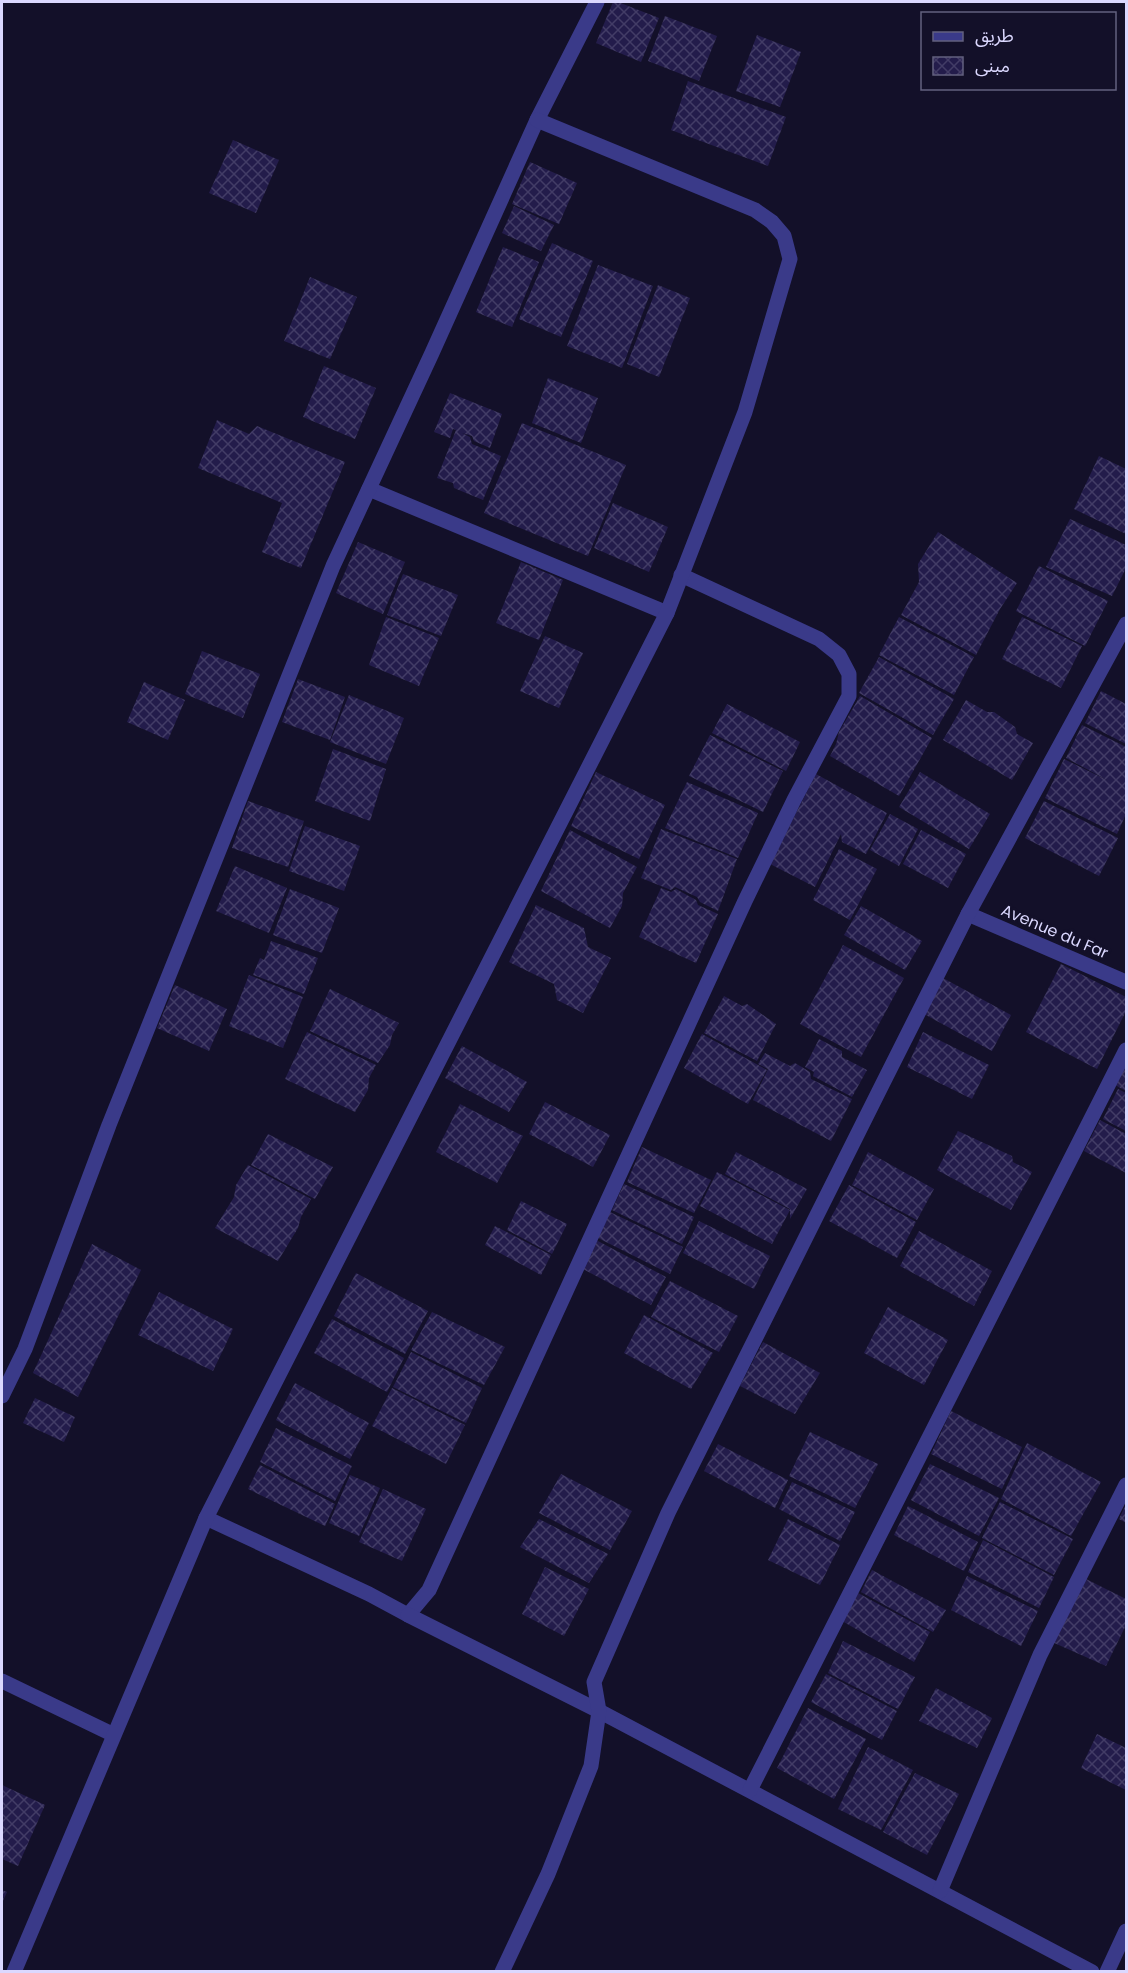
<svg xmlns="http://www.w3.org/2000/svg" width="1128" height="1973" font-family="Poppins,'Noto Sans Arabic',sans-serif">
<defs>
<pattern id="building-cross-hatch" width="8" height="8" patternUnits="userSpaceOnUse" patternTransform="scale(1.5)"><rect width="8" height="8" fill="#231c4b"/><path d="M0 0l8 8M0 8l8-8" fill="none" stroke="#423c66"/></pattern>
</defs>
<rect width="100%" height="100%" fill="#131029"/>
<g fill="url(#building-cross-hatch)">
<path d="M613,2H618L659,18L641,62L596,43Z"/>
<path d="M665,16L717,36L699,81L648,61Z"/>
<path d="M757,35L801,52L780,107L736,91Z"/>
<path d="M688,81L786,117L768,166L671,130Z"/>
<path d="M233,140L279,160L256,213L209,193Z"/>
<path d="M530,162L577,183L559,224L512,204Z"/>
<path d="M514,206L554,225L541,251L502,233Z"/>
<path d="M552,243L593,261L561,337L519,319Z"/>
<path d="M503,247L539,262L512,327L476,312Z"/>
<path d="M598,265L653,286L622,368L567,346Z"/>
<path d="M310,277L357,297L330,359L284,341Z"/>
<path d="M658,285L690,298L659,377L627,364Z"/>
<path d="M324,366L376,388L355,439L303,417Z"/>
<path d="M548,378L598,398L581,443L532,423Z"/>
<path d="M450,393L502,414L490,448L474,441L472,436L462,433L470,437L472,444L501,456L483,500L454,488L453,483L437,478L456,430L453,429L450,438L434,432Z"/>
<path d="M217,420L249,434L257,426L345,462L301,568L262,552L282,503L198,468Z"/>
<path d="M522,423L626,465L588,556L484,513Z"/>
<path d="M1099,456L1126,469V534L1074,509Z"/>
<path d="M613,503L668,527L649,572L594,548Z"/>
<path d="M1070,519L1126,545V568L1112,596L1046,567Z"/>
<path d="M938,532L1017,583L1000,609L976,655L901,615L919,582L918,564Z"/>
<path d="M358,542L405,562L383,614L336,593Z"/>
<path d="M521,562L563,580L539,640L496,623Z"/>
<path d="M1039,566L1108,601L1085,646L1016,611Z"/>
<path d="M403,574L458,595L441,636L387,615Z"/>
<path d="M386,617L439,638L419,686L369,665Z"/>
<path d="M899,617L974,657L954,695L879,655Z"/>
<path d="M1022,617L1082,646L1061,688L1002,659Z"/>
<path d="M545,636L583,653L559,708L520,691Z"/>
<path d="M202,651L260,674L243,718L185,694Z"/>
<path d="M879,657L954,699L933,735L859,693Z"/>
<path d="M298,679L345,697L330,740L282,722Z"/>
<path d="M144,682L185,700L168,740L127,722Z"/>
<path d="M1101,691L1126,704V744L1085,723Z"/>
<path d="M349,695L404,718L386,764L330,742Z"/>
<path d="M860,696L932,738L899,796L830,756L836,744L839,732Z"/>
<path d="M966,700L987,712H994L1015,727L1017,734L1033,743L1012,780L943,740Z"/>
<path d="M727,704L800,742L786,771L712,733Z"/>
<path d="M1082,725L1126,747V814L1117,834L1045,798L1064,759L1109,781L1066,758Z"/>
<path d="M710,735L783,771L763,812L689,776Z"/>
<path d="M333,749L386,769L370,821L315,801Z"/>
<path d="M596,772L665,805L639,859L571,826Z"/>
<path d="M920,772L990,814L969,849L899,807Z"/>
<path d="M816,774L887,813L866,854L842,842L841,834L815,887L770,864Z"/>
<path d="M687,782L758,813L738,858L665,828Z"/>
<path d="M248,801L304,821L288,867L232,848Z"/>
<path d="M1044,801L1118,838L1099,876L1025,838Z"/>
<path d="M890,814L918,829L899,866L870,850Z"/>
<path d="M305,826L360,846L344,891L289,871Z"/>
<path d="M661,829L737,859L718,911L700,902L697,897L675,887L671,890L641,878Z"/>
<path d="M570,830L637,867L623,893L622,906L610,928L541,891Z"/>
<path d="M921,830L966,854L948,888L903,864Z"/>
<path d="M839,849L877,869L850,920L813,900Z"/>
<path d="M235,866L287,888L269,933L216,911Z"/>
<path d="M661,888L671,892L676,889L696,900L698,905L718,914L696,963L639,937Z"/>
<path d="M290,889L339,908L322,953L273,935Z"/>
<path d="M536,905L584,928L588,947L611,958L583,1013L557,1000L554,984L509,962Z"/>
<path d="M861,906L922,941L905,970L844,935Z"/>
<path d="M271,941L318,958L304,994L253,975L260,958L264,960Z"/>
<path d="M843,945L904,978L861,1057L800,1024Z"/>
<path d="M1061,964L1126,997V1011L1097,1069L1026,1032Z"/>
<path d="M249,975L303,997L283,1048L229,1026Z"/>
<path d="M943,978L1011,1015L992,1051L924,1014Z"/>
<path d="M175,985L227,1009L209,1051L157,1028Z"/>
<path d="M330,989L399,1023L392,1035L390,1045L378,1063L310,1031Z"/>
<path d="M724,996L742,1006L747,1004L776,1024L757,1061L704,1033Z"/>
<path d="M307,1032L376,1065L369,1078L368,1090L355,1112L285,1079Z"/>
<path d="M923,1032L989,1065L972,1099L907,1067Z"/>
<path d="M702,1034L767,1070L748,1104L684,1068Z"/>
<path d="M819,1039L842,1051V1057L867,1070L852,1097L813,1076L814,1072L805,1067Z"/>
<path d="M462,1046L527,1082L509,1112L445,1078Z"/>
<path d="M765,1053L790,1066L795,1063L810,1072L811,1079L852,1099L831,1141L753,1100L768,1069L758,1064Z"/>
<path d="M1126,1063V1091L1115,1085Z"/>
<path d="M1118,1089L1126,1093V1131L1103,1119Z"/>
<path d="M545,1102L610,1135L593,1167L529,1134Z"/>
<path d="M460,1104L523,1136L497,1183L436,1152Z"/>
<path d="M1100,1120L1126,1134V1173L1084,1151Z"/>
<path d="M958,1131L1012,1156L1013,1162L1032,1172L1011,1210L937,1170Z"/>
<path d="M268,1134L333,1167L315,1199L251,1165Z"/>
<path d="M642,1147L711,1180L694,1213L627,1182Z"/>
<path d="M736,1152L807,1189L790,1219V1209L725,1174Z"/>
<path d="M868,1152L934,1189L917,1220L852,1185Z"/>
<path d="M248,1165L311,1199L301,1217L298,1228L278,1261L215,1228L234,1197L236,1185Z"/>
<path d="M717,1172L790,1210L772,1244L700,1206Z"/>
<path d="M624,1184L694,1217L682,1244L612,1210Z"/>
<path d="M849,1185L916,1222L897,1258L829,1221Z"/>
<path d="M521,1201L567,1224L552,1254L507,1230Z"/>
<path d="M610,1212L683,1247L670,1274L598,1238Z"/>
<path d="M699,1221L770,1256L754,1289L683,1253Z"/>
<path d="M495,1226L551,1255L541,1275L485,1245Z"/>
<path d="M919,1231L992,1271L974,1306L900,1266Z"/>
<path d="M596,1240L666,1277L651,1305L581,1268Z"/>
<path d="M92,1244L141,1270L78,1397L33,1373Z"/>
<path d="M356,1273L428,1311L405,1354L334,1316Z"/>
<path d="M670,1281L738,1316L719,1352L651,1317Z"/>
<path d="M159,1292L233,1329L213,1371L138,1335Z"/>
<path d="M888,1307L948,1340L924,1385L864,1353Z"/>
<path d="M432,1312L505,1347L484,1385L411,1350Z"/>
<path d="M644,1315L713,1353L691,1389L624,1353Z"/>
<path d="M332,1319L404,1358L387,1392L314,1353Z"/>
<path d="M763,1342L820,1373L795,1414L740,1386Z"/>
<path d="M411,1352L482,1388L466,1423L393,1387Z"/>
<path d="M295,1383L369,1423L350,1459L276,1420Z"/>
<path d="M392,1388L465,1425L446,1464L372,1426Z"/>
<path d="M35,1398L75,1417L64,1442L23,1423Z"/>
<path d="M951,1411L1022,1447L1002,1489L931,1454Z"/>
<path d="M276,1428L352,1466L335,1501L260,1462Z"/>
<path d="M810,1432L878,1464L855,1508L789,1476Z"/>
<path d="M1027,1443L1101,1482L1071,1536L1001,1499Z"/>
<path d="M718,1444L788,1480L775,1508L704,1471Z"/>
<path d="M930,1464L999,1498L979,1536L911,1500Z"/>
<path d="M260,1465L335,1504L325,1526L248,1489Z"/>
<path d="M561,1474L632,1511L610,1550L539,1513Z"/>
<path d="M350,1475L380,1488L359,1536L329,1523Z"/>
<path d="M792,1482L855,1512L840,1541L779,1509Z"/>
<path d="M383,1489L426,1509L402,1561L359,1542Z"/>
<path d="M1000,1502L1073,1539L1054,1575L982,1538Z"/>
<path d="M1126,1504V1523L1119,1519Z"/>
<path d="M908,1506L978,1542L964,1571L894,1535Z"/>
<path d="M539,1519L608,1554L589,1583L520,1547Z"/>
<path d="M788,1519L840,1545L820,1585L768,1560Z"/>
<path d="M983,1540L1054,1577L1039,1608L968,1572Z"/>
<path d="M545,1567L589,1589L564,1636L522,1614Z"/>
<path d="M872,1570L946,1610L933,1632L861,1592Z"/>
<path d="M967,1576L1038,1611L1021,1646L951,1610Z"/>
<path d="M1084,1578L1126,1599V1625L1106,1666L1052,1642Z"/>
<path d="M858,1593L930,1632L914,1662L842,1621Z"/>
<path d="M843,1641L915,1677L898,1709L828,1673Z"/>
<path d="M826,1674L897,1711L882,1740L811,1702Z"/>
<path d="M936,1688L992,1718L977,1748L919,1721Z"/>
<path d="M808,1708L866,1739L834,1799L777,1768Z"/>
<path d="M1097,1734L1126,1748V1790L1081,1768Z"/>
<path d="M868,1747L913,1770L881,1830L838,1809Z"/>
<path d="M915,1773L959,1794L927,1855L883,1832Z"/>
<path d="M2,1785L45,1805L18,1866L2,1859Z"/>
<path d="M2,1890L7,1892L2,1903Z"/>
</g>
<g fill="none" stroke-linecap="round" stroke-linejoin="round">
<g stroke="#3a3a89" stroke-width="15">
<path d="M369,489L667,613"/>
<path d="M968,914L1126,982"/>
<path d="M2,1396L25,1349L109,1125L333,566L432,353L537,120L597,2"/>
<path d="M206,1518L369,1594L408,1615L429,1590L745,901L794,800L849,696V674L839,655L819,639L681,575"/>
<path d="M408,1615L599,1711L1092,1972"/>
<path d="M2,1681L112,1734"/>
<path d="M750,1790L1126,1050"/>
<path d="M940,1891L1040,1655L1126,1485"/>
<path d="M14,1972L206,1518L667,613L745,412L790,259L784,236L772,222L755,210L537,120"/>
<path d="M502,1972L548,1874L591,1766L599,1711L594,1682L668,1513L882,1085L968,914L1126,624"/>
<path d="M1107,1972L1126,1931"/>
</g>
</g>
<g text-anchor="middle" stroke-width="6" stroke-linejoin="round" paint-order="stroke">
<g font-size="16" fill="#dbd8ff" stroke="#131029">
<text transform="translate(1055 931) rotate(23)" y="6">Avenue du Far</text>
</g>
</g>
<rect width="1128" height="1973" fill="none" stroke="#dbd8ff" stroke-width="6"/>
<rect x="921" y="12" width="195" height="78" fill="#131029" stroke="#63607f" stroke-width="1.5"/>
<rect x="933" y="32" width="30" height="9" fill="#3a3a89" stroke="#63607f" stroke-width="1.5"/>
<text x="975" y="42" font-size="18" fill="#dbd8ff">طريق</text>
<rect x="933" y="57" width="30" height="18" fill="url(#building-cross-hatch)" stroke="#63607f" stroke-width="1.5"/>
<text x="975" y="72" font-size="18" fill="#dbd8ff">مبنى</text>
</svg>
